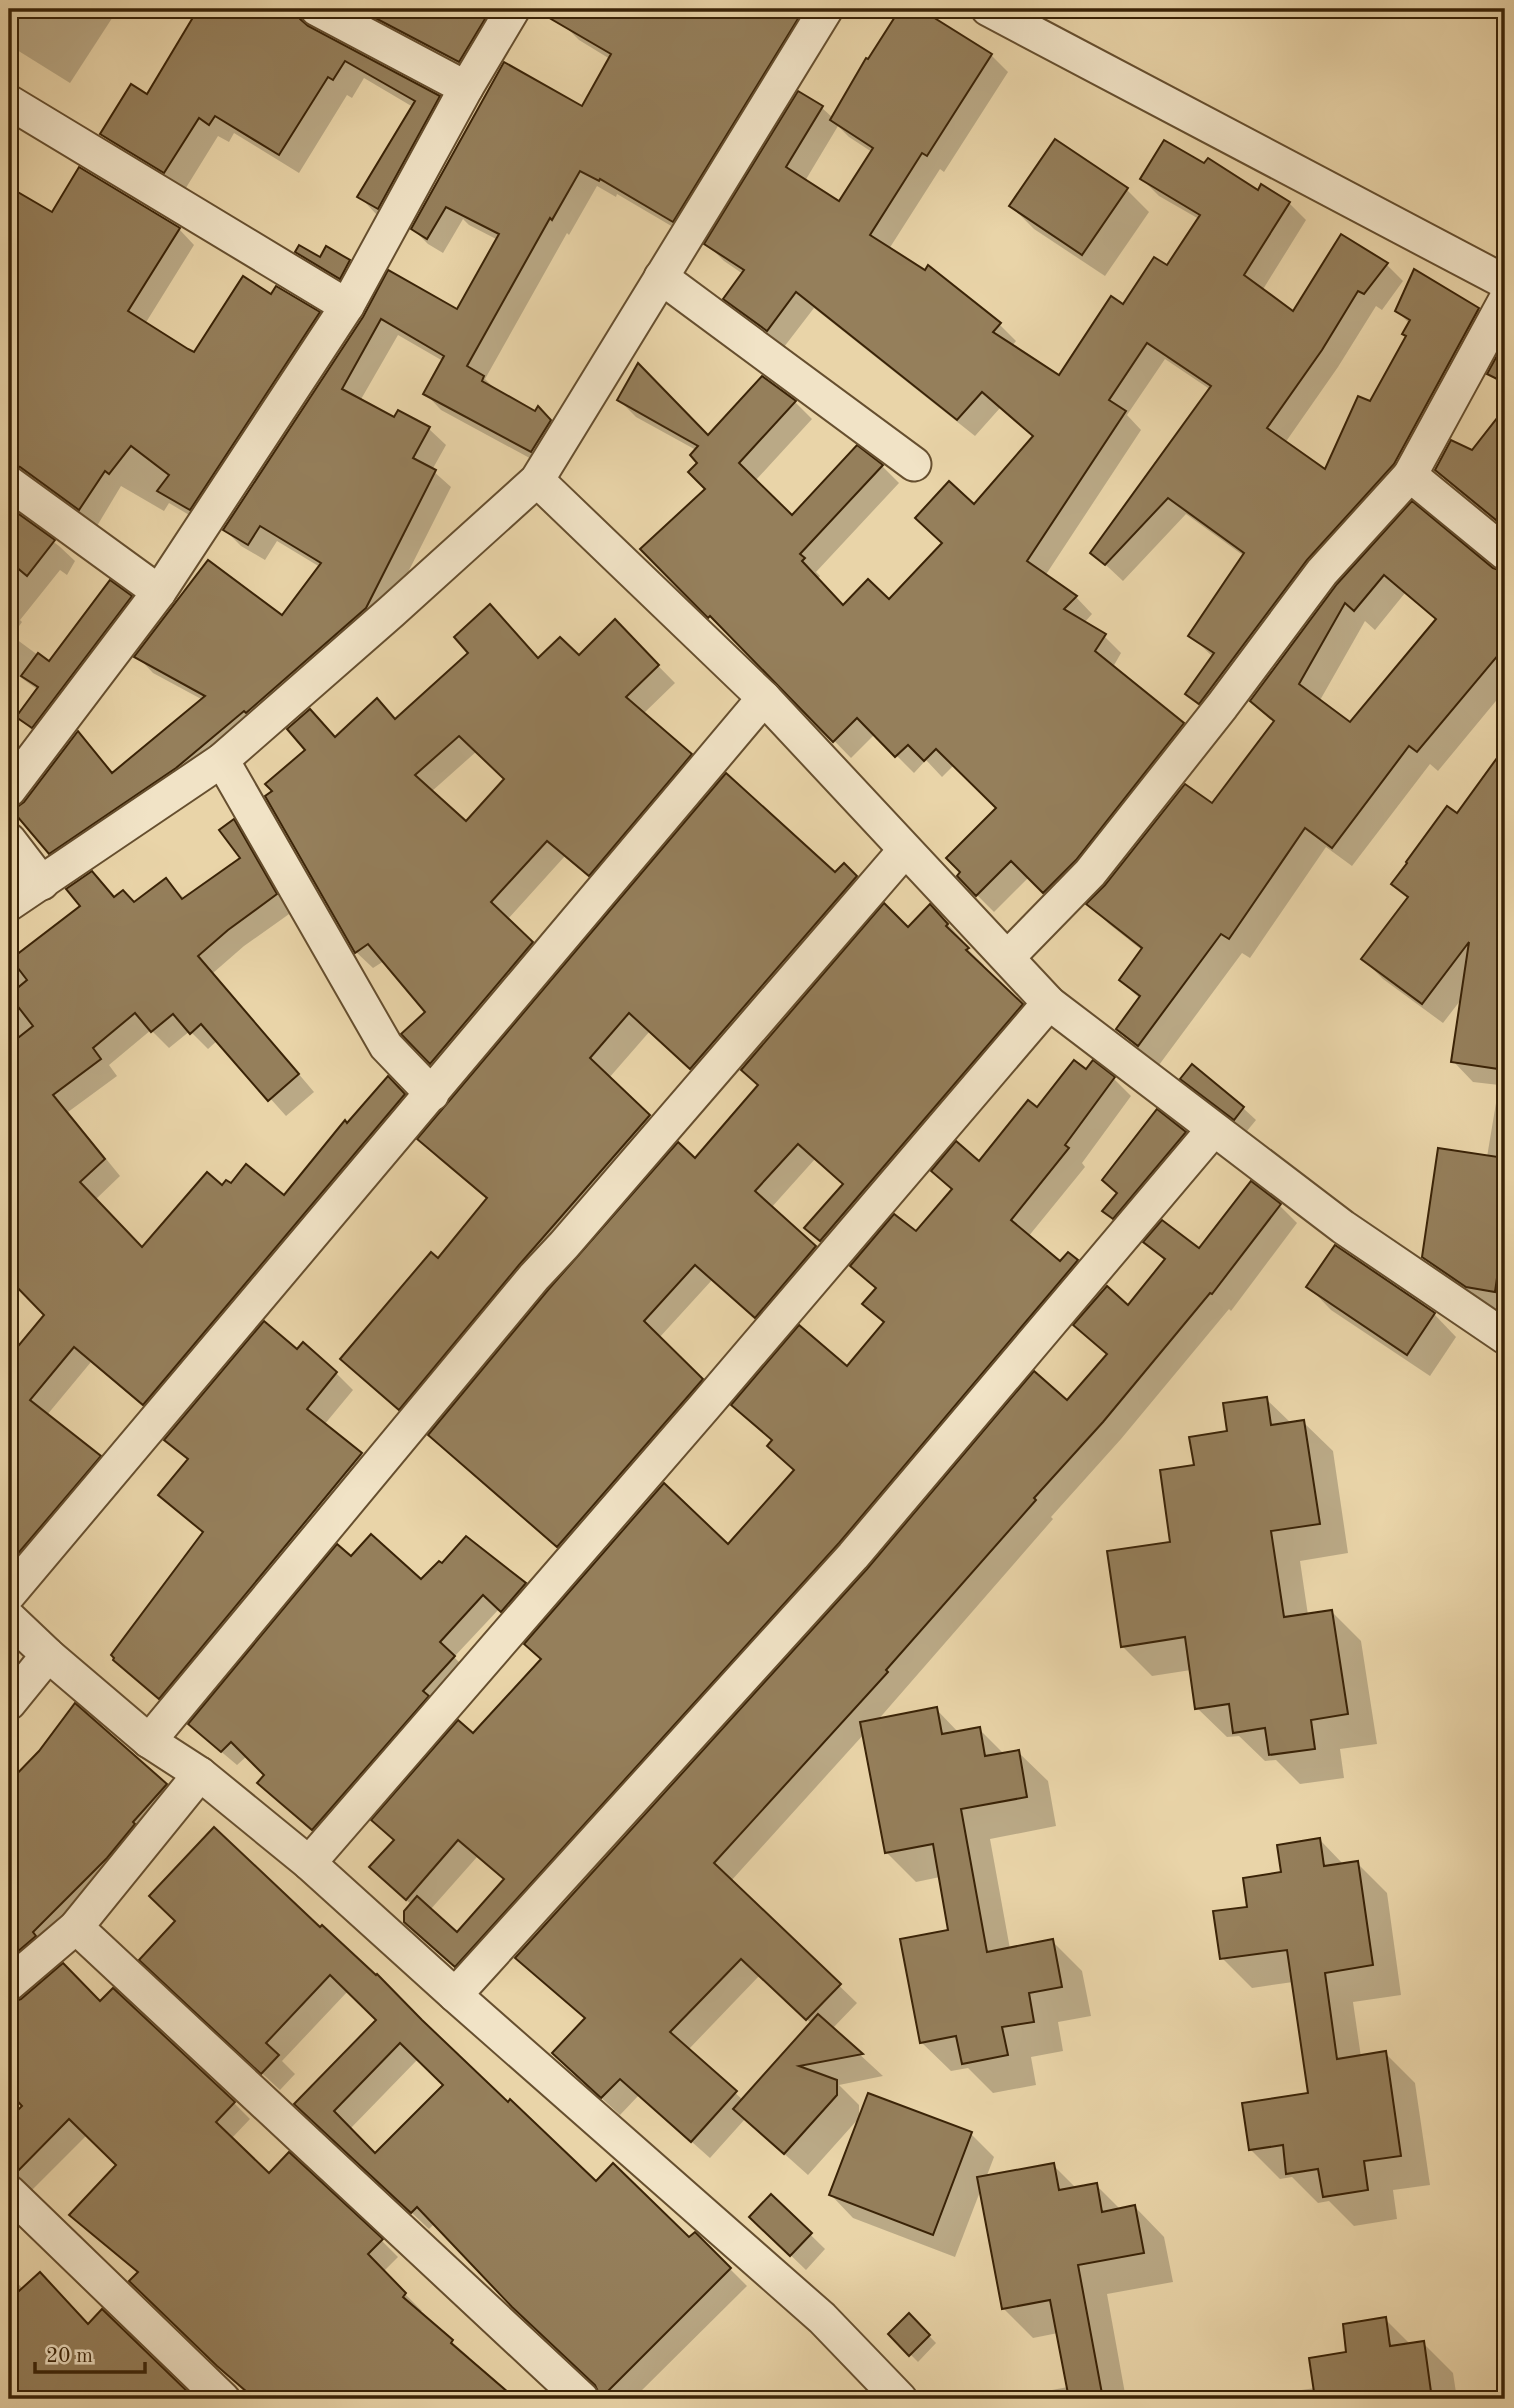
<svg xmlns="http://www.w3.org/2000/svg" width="1514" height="2408" font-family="'Old Standard TT',serif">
<rect width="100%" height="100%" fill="#e9d4a8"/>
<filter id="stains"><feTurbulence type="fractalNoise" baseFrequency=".00286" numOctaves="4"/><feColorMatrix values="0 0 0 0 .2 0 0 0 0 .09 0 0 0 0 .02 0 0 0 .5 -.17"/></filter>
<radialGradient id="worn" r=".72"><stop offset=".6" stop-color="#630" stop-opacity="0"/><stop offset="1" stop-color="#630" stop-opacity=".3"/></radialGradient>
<g fill="#0003" fill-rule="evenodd">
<path d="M9,9H118L70,83L9,45Z"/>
<path d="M200,9H262L258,16L279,27L289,9H334L319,19L316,31L439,97L458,116L378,216L360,197L413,107L364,78L352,98L347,95L299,173L234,133L229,142L218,136L184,191L121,153L102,134L148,96Z"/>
<path d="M339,9H533L523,10L478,80Z"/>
<path d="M572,9H831L690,237L617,194L616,197L597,186L569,235L567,233L485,379L498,392L536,413L538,409L567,438L548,468L441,410L425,393L443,361L398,335L360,401L395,419L399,412L429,429L446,445L432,470L451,487L382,624L67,869L50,853L26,803L78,734L114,774L203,700L153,673L137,656L283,617L320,567L277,541L265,560L241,546L225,530L365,317L458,311L498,240L469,225L463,219L443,253L428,244L413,229L583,108L610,59L579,40L563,24Z"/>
<path d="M902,9H917L991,55L1008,72L944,172L940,169L889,249L999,324L1016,341L1012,346L1059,378L1124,307L1168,267L1199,219L1159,196L1142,179L1258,192L1262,186L1289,203L1306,220L1262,291L1293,314L1386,264L1403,281L1382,310L1376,306L1338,367L1285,443L1326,471L1370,404L1407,337L1410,324L1397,311L1478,309L1495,326L1411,481L1204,711L1187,694L1213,657L1190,635L1244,556L1186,514L1123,581L1093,553L1211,390L1165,359L1127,415L1141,430L1045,576L1076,597L1092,614L1084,623L1104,636L1121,653L1113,667L1183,724L1200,741L1061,909L1029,877L994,912L977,895L998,808L954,765L942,777L926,760L914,773L875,734L851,758L728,632L726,633L643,549L708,489L696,450L636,417L619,400L708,437L795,402L812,419L755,481L792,517L857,448L882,466L899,483L816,572L820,576L818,579L843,607L889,601L944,543L1035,437L1000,408L975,436L814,308L784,347L742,316L725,299L743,274L724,261L707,244L799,93L822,108L833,118ZM838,126L849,137L872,152L839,204L805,181Z"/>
<path d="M9,189L53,214L179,229L194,245L145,324L194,355L272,297L319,314L335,329L206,525L169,503L164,511L121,486L97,526L37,482L27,479L9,488V293L18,279L9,274Z"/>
<path d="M1126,189L1149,212L1105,276L1034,229L1011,206Z"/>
<path d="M297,252L321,259L349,261L364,276L355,293L312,267Z"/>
<path d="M1505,344V389L1489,373Z"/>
<path d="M1505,411V530L1457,490L1437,470L1472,452Z"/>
<path d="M1412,504L1492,570L1505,574V690L1438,771L1430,764L1352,866L1326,847L1250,958L1242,953L1159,1065L1138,1049L1118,1029L1140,999L1121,980L1143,951L1109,924L1089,904L1213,806L1275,723L1252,701ZM1405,593L1437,620L1350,725L1319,702L1365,621L1375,630Z"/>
<path d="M9,509L59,546L75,561L67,575L60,570L20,620L22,622L12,636L50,664L131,597L146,613L34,732L18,717L38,690L9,669Z"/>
<path d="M615,622L675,683L643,714L707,772L606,892L565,856L507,920L549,960L448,1080L404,1034L427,1012L384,961L373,968L356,952L336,739L377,701L396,720L539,659L579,657ZM477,751L506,780L466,823L431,792Z"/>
<path d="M1505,750V918L1494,934L1505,936V1309L1488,1307L1444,1277L1423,1256L1487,1157L1499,1085L1473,1082L1453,1061L1463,997L1443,1023L1383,979L1363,959L1409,899L1393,883L1457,815Z"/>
<path d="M233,821L250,838L292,912L244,946L213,973L314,1092L286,1116L218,1040L208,1049L190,1031L169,1048L151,1030L109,1065L117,1076L68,1112L120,1176L95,1200L143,1249L223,1188L285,1197L388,1079L421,1112L160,1421L91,1362L47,1415L99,1457L116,1473L9,1604V1359L54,1306L100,1300L9,1187V963L83,906L108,890L115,899L135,904L166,880L185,899L242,858Z"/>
<path d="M844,866L875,897L711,1087L650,1031L609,1078L669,1136L419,1428L342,1359L438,1260L487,1199L439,1159L420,1139L836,875Z"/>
<path d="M946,922L963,941L961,943L984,965L982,967L1038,1022L822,1244L806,1227L844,1185L815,1159L771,1208L831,1263L772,1333L712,1280L659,1338L718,1396L574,1562L430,1435L695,1160L908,929Z"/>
<path d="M1093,1063L1114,1079L1131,1096L1082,1163L1085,1167L1028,1237L1061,1264L1076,1262L1094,1279L473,1983L424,1940L412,1905L389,1885L395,1841L473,1736L728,1546L796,1471L769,1446L773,1442L733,1405L847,1368L885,1324L864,1304L877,1289L852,1266L916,1234L979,1163L1037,1110L1086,1072ZM477,1857L505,1881L457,1934L430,1910Z"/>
<path d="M1183,1079L1243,1108L1256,1120L1247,1131L1195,1091Z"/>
<path d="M1157,1112L1185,1133L1200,1148L1120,1226L1105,1211L1118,1194L1104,1180Z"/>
<path d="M1279,1205L1297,1223L1231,1311L1229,1309L1121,1439L1051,1517L1053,1519L877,1721L936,1709L959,1733L979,1729L1004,1754L1018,1752L1048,1781L1056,1826L990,1839L1010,1949L1052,1941L1082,1971L1091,2016L1058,2022L1063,2051L1031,2057L1036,2085L993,2093L968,2068L951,2071L921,2042L950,1931L940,1877L916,1882L886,1852L864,1734L731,1881L857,2003L832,2029L883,2076L839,2085L859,2105V2118L808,2175L745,2119L710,2158L639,2095L620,2115L572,2071L586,2019L1068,1403L1108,1355L1075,1325L1128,1307L1165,1261L1146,1242L1200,1251ZM760,1975L812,2024L743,2100L688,2050Z"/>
<path d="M9,1261L22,1275L9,1288Z"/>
<path d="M1309,1287L1434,1314L1456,1337L1430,1376L1331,1310Z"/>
<path d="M297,1351L336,1373L353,1390L324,1425L361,1454L378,1471L177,1715L115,1660L204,1533L160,1495L189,1461L167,1439Z"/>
<path d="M1266,1399L1292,1424L1303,1422L1333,1451L1348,1553L1300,1561L1308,1615L1332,1612L1361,1641L1377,1744L1340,1749L1344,1778L1300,1784L1276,1760L1265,1761L1239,1736L1227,1737L1197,1708L1191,1670L1152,1676L1122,1646L1172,1543L1196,1467L1229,1432Z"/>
<path d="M467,1539L525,1585L539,1599L517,1625L499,1609L454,1657L469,1672L328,1843L259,1783L266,1775L247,1756L237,1765L205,1738L351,1559L422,1582L442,1566Z"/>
<path d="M9,1656L33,1679L9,1711Z"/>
<path d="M75,1706L182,1802L9,1992V1784L18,1774L22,1777Z"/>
<path d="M214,1830L596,2184L689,2240L695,2234L747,2286L633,2399H605L597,2386L435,2223L429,2229L314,2121L378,2020L348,1991L282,2061L295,2074L280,2090L159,1977L177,1921ZM418,2059L445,2085L375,2156L350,2129Z"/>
<path d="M1320,1840L1344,1865L1357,1863L1387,1893L1401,1995L1353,2002L1361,2057L1385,2053L1415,2083L1430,2185L1393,2190L1397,2219L1354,2226L1329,2201L1318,2203L1292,2177L1280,2179L1250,2149L1310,2094L1293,1982L1252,1988L1222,1958L1249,1908Z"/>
<path d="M9,2004H100L234,2103L250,2119L231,2139L269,2175L289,2155L382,2241L398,2257L383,2272L422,2311L419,2313L469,2357L466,2360L471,2364L440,2399H252L132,2281L139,2274L88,2232L72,2215L118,2165L87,2135L32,2190L28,2189L9,2170V2122L25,2106L9,2090Z"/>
<path d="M971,2134L994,2157L986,2178L1053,2165L1077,2189L1096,2185L1121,2210L1135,2207L1164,2237L1173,2282L1107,2294L1126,2399H1020V2396L1068,2387L1058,2333L1033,2338L1003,2308L981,2189L955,2257L853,2218L831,2195Z"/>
<path d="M771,2196L825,2249L806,2270L751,2217Z"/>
<path d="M9,2274L23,2289L88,2325L102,2311L194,2399H9Z"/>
<path d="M909,2315L936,2343L918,2362L890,2334Z"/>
<path d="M1385,2319L1411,2345L1423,2343L1453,2373L1457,2399H1282L1281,2393L1315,2388Z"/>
</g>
<g fill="#957f5b" stroke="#3a2307" stroke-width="2" fill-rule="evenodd">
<path d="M198,9H298L300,19L308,26L440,96L378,209L357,197L415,101L345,61L333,80L328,77L279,155L215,116L209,125L199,118L164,173L100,134L131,84L147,94Z"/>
<path d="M358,9H491L459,62Z"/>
<path d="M534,9H804L673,222L600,179L599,181L580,171L552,220L550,218L467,366L484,376L482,381L535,411L538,406L551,420L531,452L423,394L444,356L381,319L342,389L394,417L398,410L430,427L413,458L436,470L366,608L246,713L244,711L176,768L49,854L11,809L17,807L24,802L78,731L112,773L205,696L134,657L208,560L282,615L321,563L260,526L248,545L223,530L363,317L388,270L457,309L499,234L446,207L427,239L411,229L504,62L582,106L611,54Z"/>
<path d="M900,9H920L992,54L927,156L922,153L870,235L925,270L928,265L1001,323L993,332L1059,375L1111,296L1123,304L1154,257L1167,265L1200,215L1140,179L1164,140L1204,163L1208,158L1258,190L1261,184L1290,202L1244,275L1293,311L1341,234L1388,263L1364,294L1358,291L1322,350L1267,428L1325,469L1358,396L1370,401L1406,336L1402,334L1410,320L1395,311L1414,269L1479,308L1394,464L1307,560L1199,704L1185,694L1214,653L1188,636L1244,553L1168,498L1105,565L1090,553L1211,386L1147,343L1109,400L1126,411L1027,561L1077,596L1064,609L1106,634L1095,651L1184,723L1076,860L1043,893L1011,861L976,896L957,876L960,872L946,858L996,808L936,749L924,761L908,745L895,757L857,718L833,742L710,616L708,618L640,549L705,489L688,472L697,463L690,455L698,446L617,400L638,363L708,435L762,376L796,401L739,463L792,515L857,445L883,465L800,554L805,558L802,561L843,605L868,579L889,599L942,543L915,518L949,481L974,504L1033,436L982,392L957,420L796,292L767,331L723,299L744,270L704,244L798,91L823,106L786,167L839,201L873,148L830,120L866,58L868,59Z"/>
<path d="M1055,139L1128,188L1082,255L1009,206Z"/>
<path d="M79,167L180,228L128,311L188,349L194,352L243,276L271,294L276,286L320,312L190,510L157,491L169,475L131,446L109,474L105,471L79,510L20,467L9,464V187L52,212Z"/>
<path d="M299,245L320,257L326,246L350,260L340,279L295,252Z"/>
<path d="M1505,341V383L1487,374Z"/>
<path d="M1505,408V508L1496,520L1435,470L1451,440L1472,450Z"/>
<path d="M1412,501L1493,568L1505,572V647L1417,752L1409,746L1332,848L1305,828L1229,939L1221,934L1138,1046L1116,1029L1140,996L1119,980L1142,948L1086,904L1105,885L1185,784L1212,803L1274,721L1250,701L1337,584ZM1384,575L1436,619L1350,722L1299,684L1345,603L1354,611Z"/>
<path d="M9,507L55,540L27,576L9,561Z"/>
<path d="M110,580L132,596L32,728L16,717L38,687L21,676L38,653L49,661Z"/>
<path d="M490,604L538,658L560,637L579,655L615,619L659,665L626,697L692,754L589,876L547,841L491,902L533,942L430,1064L401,1034L425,1012L368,944L355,953L265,796L272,791L265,784L305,750L287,729L310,709L335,737L377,698L395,719L468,653L454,637ZM459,736L504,779L466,821L415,775Z"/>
<path d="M1505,747V1070L1451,1062L1469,942L1422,1004L1361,959L1408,897L1391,884L1407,863L1406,862L1447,806L1457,813Z"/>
<path d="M726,773L835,872L844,863L857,876L690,1069L629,1013L590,1058L650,1115L519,1265L399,1410L340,1359L431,1252L438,1258L487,1198L417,1139Z"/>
<path d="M234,819L277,894L228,930L198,956L299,1074L268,1101L201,1024L190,1034L173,1014L151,1032L135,1013L93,1048L101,1059L53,1095L105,1159L80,1182L142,1247L207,1172L222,1185L226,1180L231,1183L246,1164L284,1195L345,1120L347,1123L388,1076L405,1094L143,1405L74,1347L30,1400L101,1456L9,1564V1357L44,1315L9,1279V1045L33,1026L9,995L27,980L11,959L80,906L66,889L92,871L114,897L123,890L134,902L166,878L182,899L240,858L219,830Z"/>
<path d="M884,903L908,927L930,904L948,924L946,926L969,948L966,950L1023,1004L820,1241L804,1228L843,1184L798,1144L755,1191L816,1246L755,1318L695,1265L644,1321L703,1379L557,1547L428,1435L548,1290L678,1142L695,1158L758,1085L741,1070Z"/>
<path d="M1074,1060L1086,1069L1093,1060L1115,1077L1065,1145L1069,1148L1011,1220L1060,1261L1068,1252L1078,1260L839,1543L455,1967L404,1922V1911L417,1896L457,1932L504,1879L458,1840L406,1900L369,1867L394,1840L371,1820L458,1720L473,1733L541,1659L524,1644L664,1483L728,1544L794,1470L767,1446L772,1440L731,1405L799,1325L847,1366L884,1322L862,1304L876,1288L850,1266L894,1214L916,1231L952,1189L931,1171L956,1141L979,1161L1028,1100L1037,1107Z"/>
<path d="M1192,1064L1244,1107L1234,1120L1180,1079Z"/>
<path d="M1157,1109L1186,1132L1113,1219L1102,1211L1117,1193L1102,1180Z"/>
<path d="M1438,1148L1505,1158V1265L1499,1264L1495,1292L1466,1287L1422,1257Z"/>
<path d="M1251,1181L1281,1204L1212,1294L1210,1293L1103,1422L1034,1498L1036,1500L886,1670L888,1672L714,1863L841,1984L806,2020L741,1959L670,2032L737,2091L691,2142L620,2079L601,2098L552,2053L585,2018L515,1958L867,1569L1034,1371L1067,1400L1107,1354L1073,1325L1107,1286L1128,1305L1165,1259L1143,1242L1162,1220L1199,1248Z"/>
<path d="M1335,1245L1435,1313L1407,1355L1306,1287Z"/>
<path d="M264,1321L297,1349L303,1342L337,1372L307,1409L362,1453L159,1699L113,1660L114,1658L111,1655L203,1532L158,1495L188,1459L164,1440Z"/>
<path d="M1267,1397L1271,1425L1304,1420L1320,1524L1271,1531L1284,1617L1332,1610L1348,1714L1311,1720L1315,1749L1269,1755L1265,1728L1233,1733L1229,1704L1195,1709L1185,1637L1121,1647L1107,1551L1170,1542L1160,1470L1194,1465L1189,1437L1227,1431L1223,1403Z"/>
<path d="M371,1534L421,1579L439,1561L442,1563L466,1536L526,1583L501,1612L483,1595L440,1642L455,1656L423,1691L429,1696L312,1830L257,1783L264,1775L231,1742L221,1752L188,1724L337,1544L351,1556Z"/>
<path d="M75,1703L167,1784L133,1822L135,1824L107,1858L33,1932L36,1936L9,1959V1782L39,1751Z"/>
<path d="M937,1707L942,1734L980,1727L985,1756L1019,1750L1027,1797L961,1809L987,1952L1053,1939L1062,1987L1029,1993L1034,2022L1002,2027L1008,2055L962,2064L956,2036L920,2043L900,1939L948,1930L933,1844L885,1853L860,1722Z"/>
<path d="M214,1827L320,1927L322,1925L376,1975L377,1974L422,2020L508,2102L510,2099L596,2181L613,2163L689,2237L695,2232L731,2268L601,2398L595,2385L512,2307L417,2207L411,2213L294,2104L376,2020L330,1975L266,2043L279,2055L261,2074L139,1960L175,1921L149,1896ZM400,2043L443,2085L375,2153L334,2111Z"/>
<path d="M1320,1838L1324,1866L1358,1861L1373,1965L1325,1973L1337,2059L1386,2051L1401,2156L1364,2161L1368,2190L1323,2197L1318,2169L1286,2174L1283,2145L1249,2150L1242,2103L1308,2093L1287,1950L1220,1959L1213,1911L1247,1907L1243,1878L1281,1872L1277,1845Z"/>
<path d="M63,1963L100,2001L113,1988L235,2102L216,2122L269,2173L289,2152L383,2239L368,2254L406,2293L403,2297L453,2340L451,2343L516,2399H255L217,2366L129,2281L138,2272L69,2215L116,2165L69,2119L15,2174L9,2173V2119L22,2106L9,2092V2003L21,1999Z"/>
<path d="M818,2014L863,2054L799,2066L837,2080V2095L784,2154L733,2109Z"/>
<path d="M868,2093L972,2132L933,2235L829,2195Z"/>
<path d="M1054,2163L1059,2190L1097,2183L1102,2212L1135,2205L1144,2253L1078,2265L1103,2399H1069L1050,2300L1002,2309L977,2177Z"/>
<path d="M771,2194L812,2233L790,2256L749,2217Z"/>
<path d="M40,2272L88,2324L102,2309L192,2396L190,2399H9V2300Z"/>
<path d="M909,2313L930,2335L909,2356L888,2334Z"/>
<path d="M1386,2317L1390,2346L1424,2341L1432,2399H1315L1309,2358L1346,2352L1343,2324Z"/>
</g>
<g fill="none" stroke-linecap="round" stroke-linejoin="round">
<defs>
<g id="street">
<path d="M317,9L466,88"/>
<path d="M988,9L1505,282"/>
<path d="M9,102L347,306"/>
<path d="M661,277L914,464"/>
<path d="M1410,475L1505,553"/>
<path d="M537,480L764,698L1049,1003L1343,1227L1505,1337"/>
<path d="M9,483L159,592"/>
<path d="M222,760L386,1046L432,1094"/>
<path d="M9,790L159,592L347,306L466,88L513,9"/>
<path d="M9,840L42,883"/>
<path d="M9,904L222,760L391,612L537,480L826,9"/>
<path d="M1008,957L1090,873L1222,706L1322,572L1410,475L1505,301"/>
<path d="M9,1594L764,698"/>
<path d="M9,1618L48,1655L149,1741L200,1774L309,1863L455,1995L822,2318L900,2399"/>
<path d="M9,1703L48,1655"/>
<path d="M149,1741L534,1277L564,1245L905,850"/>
<path d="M309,1863L705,1406L1049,1003"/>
<path d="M76,1927L582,2399"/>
<path d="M9,1984L76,1927L200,1774"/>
<path d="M455,1995L853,1556L1213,1130"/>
<path d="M9,2192L223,2399"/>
</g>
</defs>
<use href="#street" stroke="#664f2f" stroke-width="37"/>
<use href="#street" stroke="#f1e3c6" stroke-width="33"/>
</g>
<rect width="1514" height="2408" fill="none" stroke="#e9d4a8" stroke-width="35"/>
<rect x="10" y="10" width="1493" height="2387" fill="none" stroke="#3a2307" stroke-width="3.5"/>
<rect x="18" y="18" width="1479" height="2373" fill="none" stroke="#3a2307" stroke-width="2"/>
<path d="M35 2362v10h110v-10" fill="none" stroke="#3a2307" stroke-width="3.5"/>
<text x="46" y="2362" font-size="21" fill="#3a2307" stroke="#f1e3c6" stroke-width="5" paint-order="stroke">20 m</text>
<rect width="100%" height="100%" filter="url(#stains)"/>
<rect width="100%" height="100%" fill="url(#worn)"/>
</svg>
